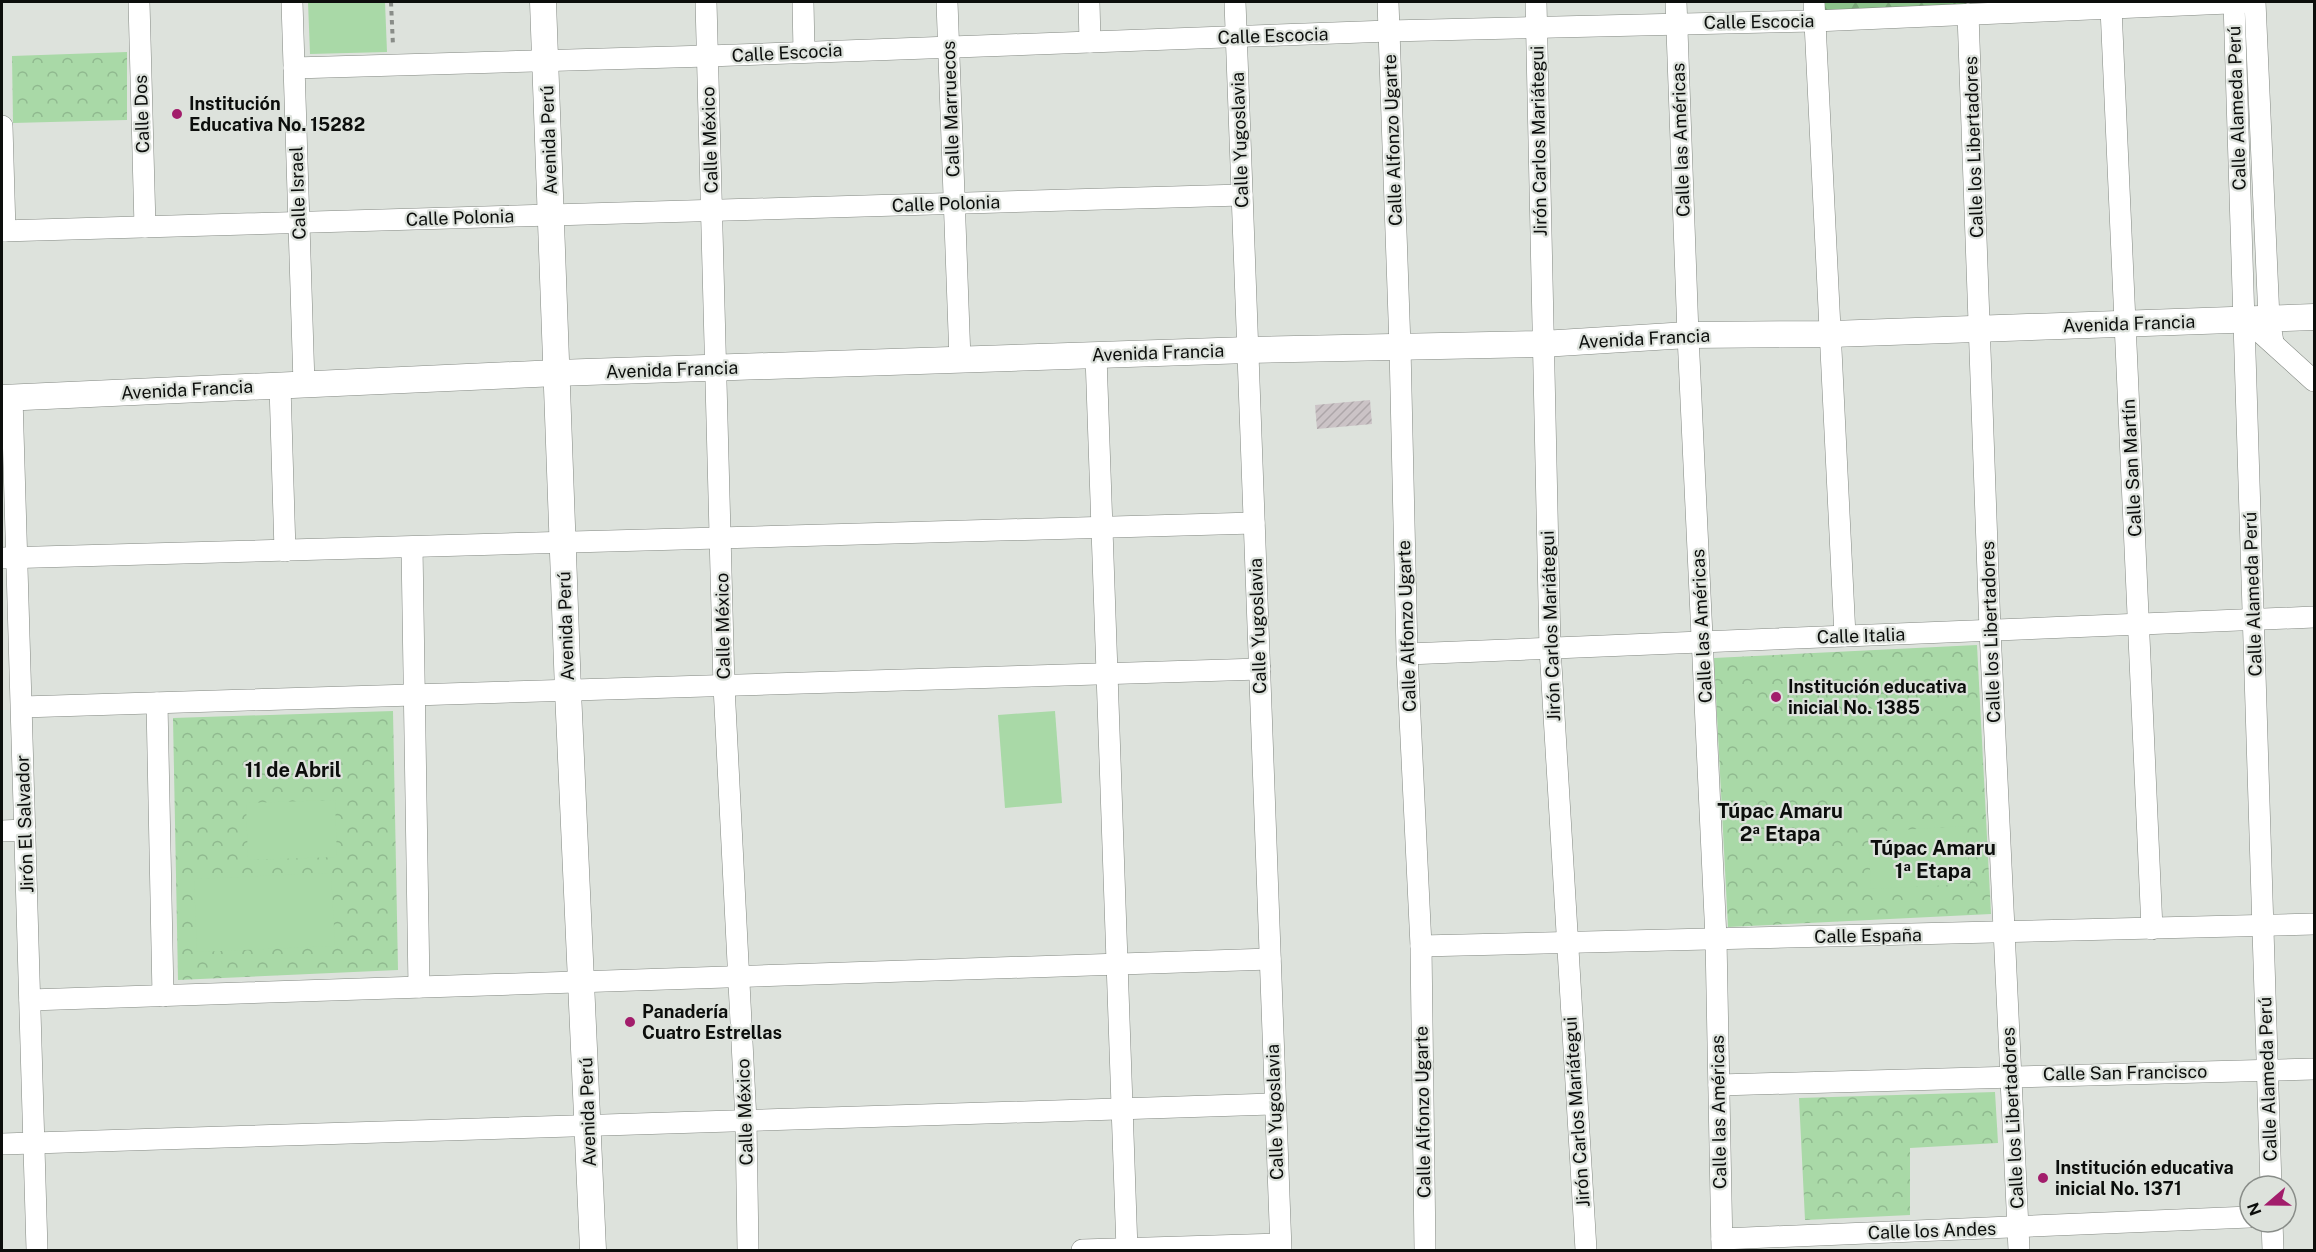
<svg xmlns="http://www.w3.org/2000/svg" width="2316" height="1252" font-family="'Public Sans',sans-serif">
<defs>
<pattern id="forest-firs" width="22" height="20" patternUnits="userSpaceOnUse" patternTransform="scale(1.5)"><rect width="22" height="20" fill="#8cc28b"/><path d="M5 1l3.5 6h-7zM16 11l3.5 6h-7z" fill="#78a677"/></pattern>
<pattern id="park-crowns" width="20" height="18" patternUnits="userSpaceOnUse" patternTransform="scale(1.5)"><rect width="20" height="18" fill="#a9d9a7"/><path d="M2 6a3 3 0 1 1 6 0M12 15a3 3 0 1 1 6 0" fill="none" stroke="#90b98f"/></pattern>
<pattern id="building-hatch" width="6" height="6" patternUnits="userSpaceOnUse" patternTransform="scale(1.5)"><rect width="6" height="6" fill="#cbc3c6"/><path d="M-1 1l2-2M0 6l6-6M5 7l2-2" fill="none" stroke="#ada6a9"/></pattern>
</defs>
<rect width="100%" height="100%" fill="#dde2dc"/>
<path fill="url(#forest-firs)" d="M1814,2H2082L1815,21Z"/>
<g fill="url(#park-crowns)">
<path d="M127,52V120L13,123L12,56Z"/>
<path d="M1977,645L1991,914L1728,927L1714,658Z"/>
<path d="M393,711L398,970L178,980L173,718Z"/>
<path d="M1995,1092L1998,1143L1910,1148V1215L1805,1220L1799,1098Z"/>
</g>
<g fill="#a9d9a7">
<path d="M308,2H385L387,52L310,54Z"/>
<path d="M1055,711L1062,803L1005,808L998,715Z"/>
<path d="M335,800L337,857L248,860L246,803Z"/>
<path d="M1966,826L1970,884L1871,889L1868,832Z"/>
<path d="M331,873L335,946L197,952L194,879Z"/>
</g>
<path fill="url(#building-hatch)" d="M1370,400L1372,424L1317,429L1315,405Z"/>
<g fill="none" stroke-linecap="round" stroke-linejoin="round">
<defs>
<g id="minor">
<path d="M139,2L145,227"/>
<path d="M292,2L304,384"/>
<path d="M706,2L724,686L746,1121L748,1250"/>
<path d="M803,2L804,52"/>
<path d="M947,2L960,360"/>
<path d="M1089,2L1090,42"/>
<path d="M1235,2L1281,1250"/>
<path d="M1388,2L1400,347L1407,654L1421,946L1425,1250"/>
<path d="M1536,2L1550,648L1586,1250"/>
<path d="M1676,2L1688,335L1716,939L1722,1250"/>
<path d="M1814,2L1845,636"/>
<path d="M2234,2L2271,1186"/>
<path d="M2255,2L2269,319L2273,342"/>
<path d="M2111,8L2152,929"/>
<path d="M1968,14L1990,630L2019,1250"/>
<path d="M294,68L708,56L1389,31L1815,21L2252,2"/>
<path d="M2,126L5,231"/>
<path d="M2,231L1242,195"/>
<path d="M2261,333L2314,381"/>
<path d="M1096,356L1127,1250"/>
<path d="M280,386L285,551"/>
<path d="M12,397L37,1250"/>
<path d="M412,547L419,987"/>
<path d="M2,558L1254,523"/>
<path d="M1407,654L2314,617"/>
<path d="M157,703L163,996"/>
<path d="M22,707L1260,669"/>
<path d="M2,831L25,830"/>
<path d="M1421,946L2314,924"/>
<path d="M30,1000L1270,959"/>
<path d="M1719,1085L2314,1069"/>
<path d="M2,1144L1275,1104"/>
<path d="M2272,1222L2273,1250"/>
<path d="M1722,1239L2250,1217"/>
<path d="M1082,1250L1280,1244"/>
</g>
<g id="tertiary">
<path d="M543,2L568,691L593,1250"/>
<path d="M2,398L557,373L1248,350L1542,344L1688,335L1832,334L2314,317"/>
</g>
</defs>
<use href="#minor" stroke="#838882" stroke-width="22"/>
<use href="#tertiary" stroke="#838882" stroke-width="27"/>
<path stroke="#898d88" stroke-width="4" stroke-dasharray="4.5 4.5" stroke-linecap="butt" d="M391,2L393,46"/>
<use href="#minor" stroke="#fff" stroke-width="21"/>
<use href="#tertiary" stroke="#fff" stroke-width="26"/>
</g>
<g fill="#a21d6b" stroke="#dde2dc" stroke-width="2">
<circle cx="177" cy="114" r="6"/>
<circle cx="1776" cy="697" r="6"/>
<circle cx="630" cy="1022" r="6"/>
<circle cx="2043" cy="1178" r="6"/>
</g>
<g text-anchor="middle" stroke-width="4.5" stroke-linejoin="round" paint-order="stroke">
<g font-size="18" fill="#0c0e0c" stroke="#dde2dc">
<text transform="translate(1759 22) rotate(-1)" y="6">Calle Escocia</text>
<text transform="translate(1273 36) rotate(-2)" y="6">Calle Escocia</text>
<text transform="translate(787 53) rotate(-3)" y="6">Calle Escocia</text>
<text transform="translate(2237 108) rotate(-92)" y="6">Calle Alameda Perú</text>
<text transform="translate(951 109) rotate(-92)" y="6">Calle Marruecos</text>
<text transform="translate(142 114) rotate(-92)" y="6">Calle Dos</text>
<text transform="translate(549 140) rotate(-92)" y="6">Avenida Perú</text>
<text transform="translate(710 140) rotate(-92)" y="6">Calle México</text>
<text transform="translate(1240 140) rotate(-92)" y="6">Calle Yugoslavia</text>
<text transform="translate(1393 140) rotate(-92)" y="6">Calle Alfonzo Ugarte</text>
<text transform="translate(1681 140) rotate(-92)" y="6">Calle las Américas</text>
<text transform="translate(1539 141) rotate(-91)" y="6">Jirón Carlos Mariátegui</text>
<text transform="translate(1974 147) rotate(-92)" y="6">Calle los Libertadores</text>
<text transform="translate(298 193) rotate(-92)" y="6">Calle Israel</text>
<text transform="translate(946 204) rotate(-2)" y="6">Calle Polonia</text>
<text transform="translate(460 218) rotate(-2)" y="6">Calle Polonia</text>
<text transform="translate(2129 324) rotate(-2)" y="6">Avenida Francia</text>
<text transform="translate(1644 339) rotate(-3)" y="6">Avenida Francia</text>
<text transform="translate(1158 353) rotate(-2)" y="6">Avenida Francia</text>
<text transform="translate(672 370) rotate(-2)" y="6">Avenida Francia</text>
<text transform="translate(187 390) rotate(-3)" y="6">Avenida Francia</text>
<text transform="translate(2132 468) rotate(-93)" y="6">Calle San Martín</text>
<text transform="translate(2253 594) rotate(-92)" y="6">Calle Alameda Perú</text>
<text transform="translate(566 626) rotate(-92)" y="6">Avenida Perú</text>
<text transform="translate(723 626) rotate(-91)" y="6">Calle México</text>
<text transform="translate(1258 626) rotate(-92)" y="6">Calle Yugoslavia</text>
<text transform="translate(1407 626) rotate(-92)" y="6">Calle Alfonzo Ugarte</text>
<text transform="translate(1551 626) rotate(-92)" y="6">Jirón Carlos Mariátegui</text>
<text transform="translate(1702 626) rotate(-93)" y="6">Calle las Américas</text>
<text transform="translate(1991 632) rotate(-92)" y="6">Calle los Libertadores</text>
<text transform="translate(1861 636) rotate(-2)" y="6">Calle Italia</text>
<text transform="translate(25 824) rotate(-92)" y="6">Jirón El Salvador</text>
<text transform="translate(1868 936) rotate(-1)" y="6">Calle España</text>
<text transform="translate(2125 1073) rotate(-1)" y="6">Calle San Francisco</text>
<text transform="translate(2268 1079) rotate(-92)" y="6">Calle Alameda Perú</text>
<text transform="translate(588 1112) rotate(-92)" y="6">Avenida Perú</text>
<text transform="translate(745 1112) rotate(-92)" y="6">Calle México</text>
<text transform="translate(1275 1112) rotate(-92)" y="6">Calle Yugoslavia</text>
<text transform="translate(1423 1112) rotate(-91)" y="6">Calle Alfonzo Ugarte</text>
<text transform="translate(1577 1112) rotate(-94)" y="6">Jirón Carlos Mariátegui</text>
<text transform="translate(1719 1112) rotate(-91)" y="6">Calle las Américas</text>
<text transform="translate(2013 1118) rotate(-93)" y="6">Calle los Libertadores</text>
<text transform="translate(1932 1231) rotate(-2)" y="6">Calle los Andes</text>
</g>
<g font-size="18" font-weight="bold" fill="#0c0e0c" stroke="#dde2dc" text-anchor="start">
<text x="189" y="110">Institución<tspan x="189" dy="21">Educativa No. 15282</tspan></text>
<text x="1788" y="693">Institución educativa<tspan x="1788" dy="21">inicial No. 1385</tspan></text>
<text x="642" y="1018">Panadería<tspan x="642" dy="21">Cuatro Estrellas</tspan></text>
<text x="2055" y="1174">Institución educativa<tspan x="2055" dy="21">inicial No. 1371</tspan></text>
</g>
<g font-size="20" font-weight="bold" fill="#0c0e0c" stroke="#dde2dc">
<text x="293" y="777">11 de Abril</text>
<text x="1780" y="818">Túpac Amaru<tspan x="1780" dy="23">2ª Etapa</tspan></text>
<text x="1933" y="855">Túpac Amaru<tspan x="1933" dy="23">1ª Etapa</tspan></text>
</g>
</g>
<rect width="2316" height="1252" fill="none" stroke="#0c0e0c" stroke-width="6"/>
<g transform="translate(2268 1204) rotate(250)"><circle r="28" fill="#dde2dc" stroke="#898d89" stroke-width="1.5"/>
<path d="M0-4.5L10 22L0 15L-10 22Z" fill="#a21d6b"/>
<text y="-9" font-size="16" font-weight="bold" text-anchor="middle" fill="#0c0e0c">N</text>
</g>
</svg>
